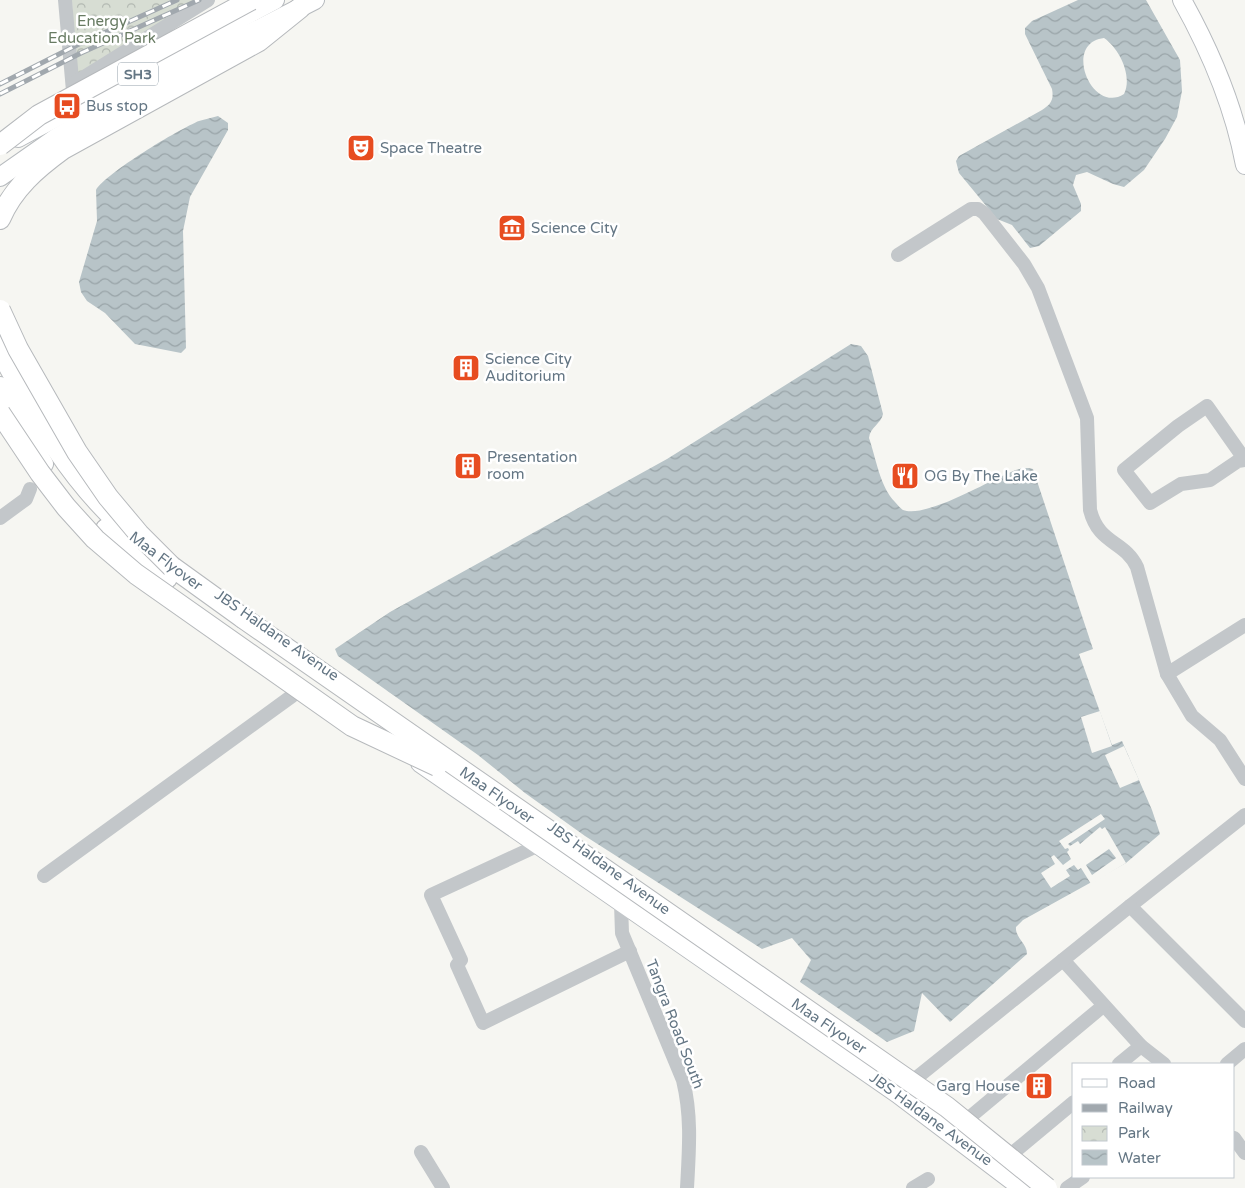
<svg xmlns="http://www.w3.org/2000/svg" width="1245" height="1188" font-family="'Varela Round',sans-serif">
<defs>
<pattern id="park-crowns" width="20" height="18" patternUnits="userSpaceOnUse" patternTransform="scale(1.25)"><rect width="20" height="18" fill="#d7ddd3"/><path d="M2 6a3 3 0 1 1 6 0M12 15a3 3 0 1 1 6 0" fill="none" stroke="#b2b8b1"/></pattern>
<pattern id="water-waves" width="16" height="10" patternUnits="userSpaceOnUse" patternTransform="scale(1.25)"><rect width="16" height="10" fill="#b8c4c8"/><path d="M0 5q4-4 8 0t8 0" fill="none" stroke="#99a4a8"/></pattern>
</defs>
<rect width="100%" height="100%" fill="#f6f6f2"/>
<path fill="url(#park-crowns)" d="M72,0H214L81,75L74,73Z"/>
<g fill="url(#water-waves)" fill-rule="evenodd">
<path d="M1078,0H1146L1180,60L1182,91L1177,117L1165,139L1144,170L1124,187L1113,184L1087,172L1076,175L1073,185L1081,204V211L1039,246L1030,248L1012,225L997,219L959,173L956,161L959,156L1042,110C1051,104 1054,100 1052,89L1025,34V28L1032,21ZM1104,38C1119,48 1133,76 1124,94C1092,115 1062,43 1104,38Z"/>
<path d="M218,116L228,123V130L190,197L183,231L186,348L181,353L135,344L105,313L87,301L81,292L79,282L97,221L96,190C106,173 179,129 199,121C205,119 212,118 218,116Z"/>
<path d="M851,344L861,346L868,356L883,414C881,424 870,427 869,438C876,458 880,487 895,502C897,504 901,509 903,510C924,518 980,486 1000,477C1010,473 1022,465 1033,469L1093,649L1079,654L1112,745L1122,741L1152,810L1160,834L1126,863L1023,920L1016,927C1015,938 1027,943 1027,954L950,1022L922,993L914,1031L887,1042L800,982L811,960L792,938L762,949L585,836L525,793L478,755L338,656L335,649L390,612L667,459Z"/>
</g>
<g fill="#f6f6f2" fill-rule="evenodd">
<path d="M1100,711L1112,746L1092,753L1081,717Z"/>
<path d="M1124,746L1139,780L1120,788L1105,755Z"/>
<path d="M1101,814L1105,819L1068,844L1070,846L1078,841L1080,844L1100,827L1102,829L1105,827L1126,863L1091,884L1081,868L1078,870L1074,865L1066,870L1070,876L1051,888L1041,873L1055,864L1051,857L1054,855L1063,865L1071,859L1067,852L1069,850L1068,848L1065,849L1059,841ZM1109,849L1116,858L1092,875L1086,865Z"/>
</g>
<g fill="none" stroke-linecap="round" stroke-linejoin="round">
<defs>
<g id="major">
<path d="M1182,0C1211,52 1234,106 1245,165"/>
<path d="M18,138L275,0"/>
<path d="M0,177L57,137L151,84L315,0"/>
<path d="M0,336L14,362"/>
<path d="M0,386L44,464"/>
<path d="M420,763L898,1094L1022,1188"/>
</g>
<g id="highway">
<path d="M0,219C13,188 37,168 63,149L259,41L300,8"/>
<path d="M0,350C39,423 67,476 129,533"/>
<path d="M106,529L167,578"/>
<path d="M157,556L243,618"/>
</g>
</defs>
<use href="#major" stroke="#b6babe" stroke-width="20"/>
<use href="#highway" stroke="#b6b9bc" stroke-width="22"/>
<g stroke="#c3c7ca" stroke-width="14">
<path d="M65,0L73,91"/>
<path d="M73,84L208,0"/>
<path d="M898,255L971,209H978L984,213L1024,264L1038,288L1087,418L1090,510C1099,545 1124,540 1137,567L1167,674L1192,716L1220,740L1245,779"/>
<path d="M1245,460L1207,406L1178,426L1124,470L1150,503L1181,484L1210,480L1238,461L1245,460"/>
<path d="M0,518L26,499L30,489"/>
<path d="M1167,674L1245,625"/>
<path d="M1245,815L1130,906L1245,1021"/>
<path d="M539,845L431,895L461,960L457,965L483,1023L630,951"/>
<path d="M44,876L292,696"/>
<path d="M627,896L621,904L622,933L683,1080C692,1117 689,1151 687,1188"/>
<path d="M1063,960L1141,1046L1164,1064"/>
<path d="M1119,1064L1141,1046"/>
<path d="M1227,1064L1245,1049"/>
<path d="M915,1079L1130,906"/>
<path d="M970,1117L1103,1006"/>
<path d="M1234,1138L1245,1153"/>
<path d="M421,1152L443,1188"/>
<path d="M1014,1152L1074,1102"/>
<path d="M913,1188L928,1179"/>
<path d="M1067,1188L1083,1177"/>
</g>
<use href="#major" stroke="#fff" stroke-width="18"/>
<use href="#highway" stroke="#fff" stroke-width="20"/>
<defs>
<g id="rail">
<path d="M0,84L77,45L177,0"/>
<path d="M0,94L81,53L199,0"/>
</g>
</defs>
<use href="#rail" stroke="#a1a8ae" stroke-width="5"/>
<use href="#rail" stroke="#fff" stroke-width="3" stroke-dasharray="9" stroke-linecap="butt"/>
<defs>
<g id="highway-bridge">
<path d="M0,145L39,115L251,0"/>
<path d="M0,310L18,349L77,452L108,497L139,534L172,567"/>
<path d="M0,413L40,473L66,507L95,539L136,574L352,726L437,766"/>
<path d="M243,618L947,1107L1047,1188"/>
</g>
</defs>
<use href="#highway-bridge" stroke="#b6b9bc" stroke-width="22" stroke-linecap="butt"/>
<use href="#highway-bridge" stroke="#fff" stroke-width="20"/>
</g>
<defs>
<symbol id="bus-square" viewBox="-11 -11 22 22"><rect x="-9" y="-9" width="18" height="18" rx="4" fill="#e74c20" stroke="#fff"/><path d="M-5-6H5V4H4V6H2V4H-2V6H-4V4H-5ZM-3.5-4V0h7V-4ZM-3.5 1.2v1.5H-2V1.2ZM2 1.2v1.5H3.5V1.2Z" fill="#fff"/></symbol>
<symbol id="theatre-square" viewBox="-11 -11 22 22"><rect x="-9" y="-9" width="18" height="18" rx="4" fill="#e74c20" stroke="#fff"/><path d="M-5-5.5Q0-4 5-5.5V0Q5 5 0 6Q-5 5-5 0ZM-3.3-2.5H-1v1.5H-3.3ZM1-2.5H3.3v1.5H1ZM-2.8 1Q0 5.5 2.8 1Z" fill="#fff"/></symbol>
<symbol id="museum-square" viewBox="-11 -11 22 22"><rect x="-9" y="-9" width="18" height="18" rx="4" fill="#e74c20" stroke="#fff"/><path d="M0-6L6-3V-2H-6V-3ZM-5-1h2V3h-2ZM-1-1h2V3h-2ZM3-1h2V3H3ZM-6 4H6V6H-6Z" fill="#fff"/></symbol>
<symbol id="building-square" viewBox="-11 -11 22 22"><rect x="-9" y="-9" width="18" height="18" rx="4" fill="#e74c20" stroke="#fff"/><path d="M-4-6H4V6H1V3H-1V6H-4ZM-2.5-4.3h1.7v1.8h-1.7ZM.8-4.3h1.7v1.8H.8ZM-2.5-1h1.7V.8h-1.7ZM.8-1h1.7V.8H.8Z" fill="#fff"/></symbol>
<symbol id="restaurant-square" viewBox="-11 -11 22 22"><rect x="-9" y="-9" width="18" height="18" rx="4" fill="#e74c20" stroke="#fff"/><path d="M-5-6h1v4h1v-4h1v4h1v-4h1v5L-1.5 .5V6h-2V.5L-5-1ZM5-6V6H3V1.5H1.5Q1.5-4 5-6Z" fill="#fff"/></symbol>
</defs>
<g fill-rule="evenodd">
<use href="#bus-square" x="51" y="90" width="32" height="32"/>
<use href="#theatre-square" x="345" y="132" width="32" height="32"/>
<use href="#museum-square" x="496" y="212" width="32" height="32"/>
<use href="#building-square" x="450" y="352" width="32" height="32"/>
<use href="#building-square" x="452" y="450" width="32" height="32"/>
<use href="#restaurant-square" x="889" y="460" width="32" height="32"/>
<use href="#building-square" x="1023" y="1070" width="32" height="32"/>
</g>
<g text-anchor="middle" stroke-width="5" stroke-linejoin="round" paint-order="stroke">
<rect fill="#fff" stroke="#929fa9" stroke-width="1" x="118" y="62.5" width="40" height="23" rx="4"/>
<g font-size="14" font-weight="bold" fill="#647684">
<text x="138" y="79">SH3</text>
</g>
<g font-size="15" fill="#687b63" stroke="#fff">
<text x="102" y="26">Energy<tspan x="102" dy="17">Education Park</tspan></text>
</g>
<g font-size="15" fill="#647684" stroke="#fff" text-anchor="start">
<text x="86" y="111">Bus stop</text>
<text x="380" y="153">Space Theatre</text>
<text x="531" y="233">Science City</text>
<text x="485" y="364">Science City<tspan x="485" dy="17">Auditorium</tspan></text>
<text x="487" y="462">Presentation<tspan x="487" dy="17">room</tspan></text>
<text x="924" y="481">OG By The Lake</text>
<text x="1020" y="1091" text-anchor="end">Garg House</text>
</g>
<g font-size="15" fill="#647684" stroke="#fff">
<text transform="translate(166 561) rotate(37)" y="5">Maa Flyover</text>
<text transform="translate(277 635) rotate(35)" y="5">JBS Haldane Avenue</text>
<text transform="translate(497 795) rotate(35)" y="5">Maa Flyover</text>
<text transform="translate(609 868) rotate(36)" y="5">JBS Haldane Avenue</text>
<text transform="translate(675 1024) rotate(69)" y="5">Tangra Road South</text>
<text transform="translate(829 1026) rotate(34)" y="5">Maa Flyover</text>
<text transform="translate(931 1119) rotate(36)" y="5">JBS Haldane Avenue</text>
</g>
</g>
<rect x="1072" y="1063" width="162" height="115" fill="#ffffff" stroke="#c1c8ce"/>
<rect x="1082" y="1079" width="25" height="8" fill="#ffffff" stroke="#c1c8ce"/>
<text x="1118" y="1088" font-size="15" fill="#647684">Road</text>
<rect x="1082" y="1104" width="25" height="8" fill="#a1a8ae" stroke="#c1c8ce"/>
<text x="1118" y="1113" font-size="15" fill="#647684">Railway</text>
<rect x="1082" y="1126" width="25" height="15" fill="url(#park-crowns)" stroke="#c1c8ce"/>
<text x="1118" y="1138" font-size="15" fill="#647684">Park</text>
<rect x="1082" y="1150" width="25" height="15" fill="url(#water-waves)" stroke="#c1c8ce"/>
<text x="1118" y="1163" font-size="15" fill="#647684">Water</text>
</svg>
